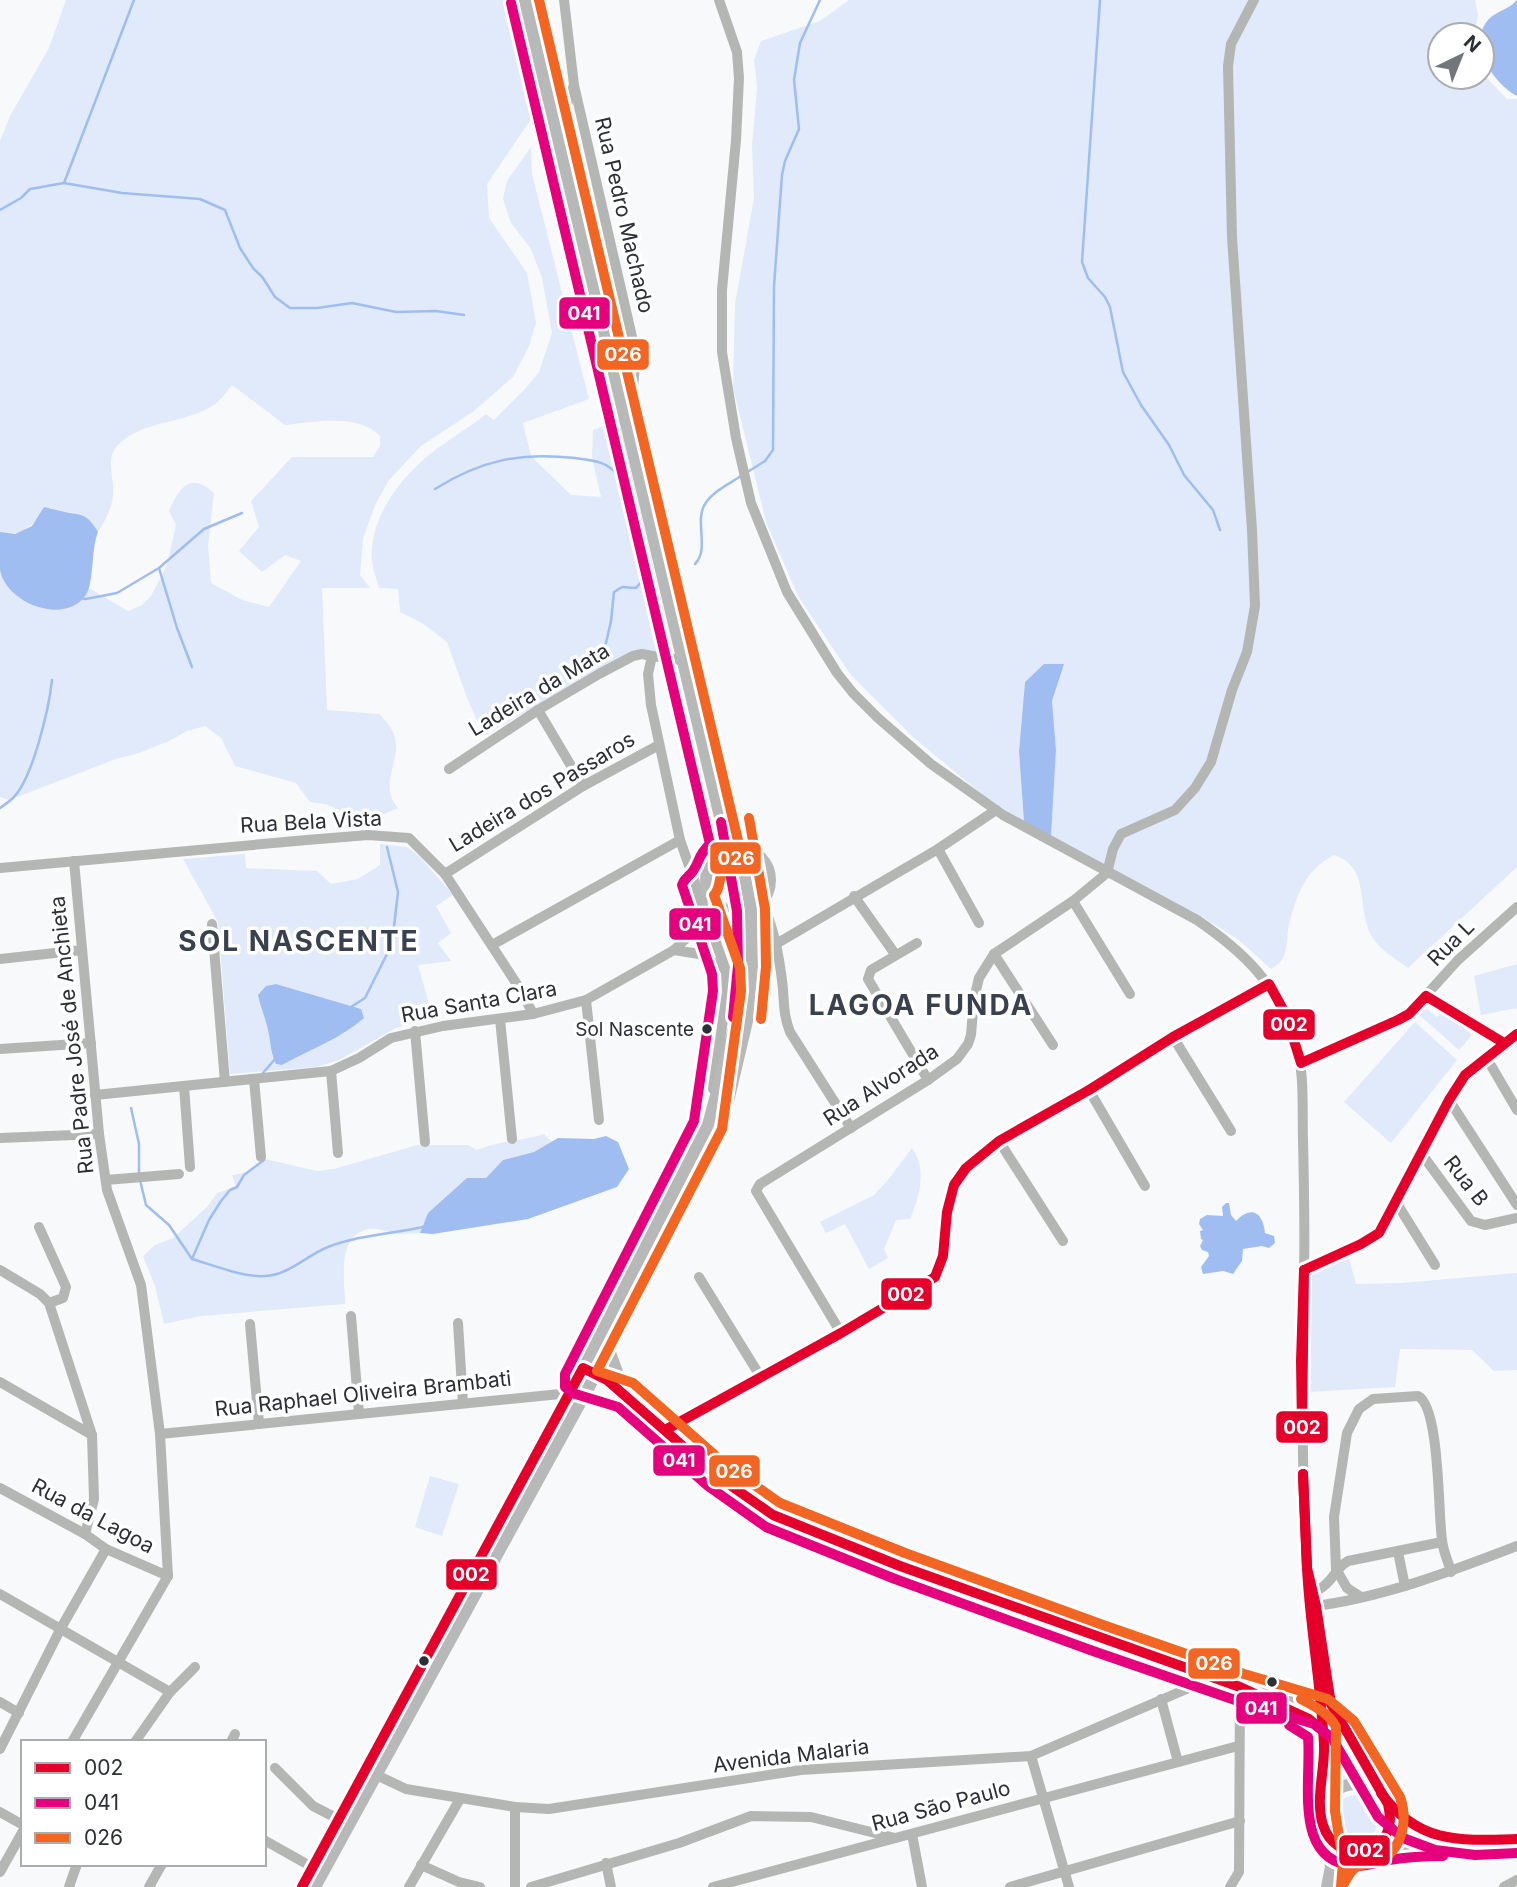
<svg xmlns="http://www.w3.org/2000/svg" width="1517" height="1887" font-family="Inter,sans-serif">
<rect width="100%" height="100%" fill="#f8f9fb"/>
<g fill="#e0eafa" fill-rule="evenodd">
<path d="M66,0H520L544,100L487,184L489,218L527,273L536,323L529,346L513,377L474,411L421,446L389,480L376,503L363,538L360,575L370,588H322L327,710L380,714C383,719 390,725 393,732C405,757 376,784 398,808L368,821L325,804L310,802L296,783L235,766L221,738L205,726L187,731L169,741L139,753L116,759L9,800L0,797V571L15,594L87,593L89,588L128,611L142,605L151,596L167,565L176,525L169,511C179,488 190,471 214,493L208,546L211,583L242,600L269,607L301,561L285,555L262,572L239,551L259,527L251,501L292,457H373L380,446V436C359,413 313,422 285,425L232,385C227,391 221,400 214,405C186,424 144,419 118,445C105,458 114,476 113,492C113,507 106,519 98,532C85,509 72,515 50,508C34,521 23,539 0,532V141L10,116L49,48Z"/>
<path d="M849,0H1475L1478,14L1475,35H1440V77H1482V73L1507,99H1517V867L1408,968C1396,959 1378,949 1371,935C1356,906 1371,867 1334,855C1306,870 1298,891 1290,921C1284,939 1293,957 1271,969L1239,940L1204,918L1051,837L1056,750L1052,701L1063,664L1025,682L1019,751L1024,822L989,800L913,737L851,675L798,596L766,522L733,387L735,304L754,198L752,147L757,87L754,60L761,41L820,21Z"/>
<path d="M531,147L532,174L589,399L523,423L531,456L571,495L601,497L592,458L593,430L619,420L671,642L663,649L587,676L484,736L467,698L447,642L422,623L400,612L398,589L379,588C377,580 373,570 372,562C368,521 399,479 429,455C447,440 468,429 486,414L494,420L525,389L539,372L552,333L542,278L531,249L511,223L503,199L507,181Z"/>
<path d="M380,844L407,847L420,857L453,895L436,906L451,933L438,943L451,961L418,965L433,1018L396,1028L339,1060L317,1067L230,1074L218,922L183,859L245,854L246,868L317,871L331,884L358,879L380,865ZM276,984L361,1009L312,1048L282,1065L272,1056L266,986Z"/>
<path d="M1517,964V1008L1481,1015L1474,976Z"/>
<path d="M1427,1009L1437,1017L1444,1011L1472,1035L1459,1050L1417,1013Z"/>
<path d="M1415,1022L1457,1060L1391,1143L1344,1102Z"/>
<path d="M544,1134L552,1142L534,1152L503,1160L486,1179H467L428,1213L420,1233C413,1233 405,1234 398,1234C389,1233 380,1228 371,1229C335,1232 345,1281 345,1304L201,1316L164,1324L155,1286L143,1256L155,1245L173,1238L208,1206L217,1193L236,1187L232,1175L249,1172L265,1159L317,1171L334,1169L417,1145H468L477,1150C498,1141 522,1141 544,1134Z"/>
<path d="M912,1148C927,1169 920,1196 910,1219L896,1220L884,1249L888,1258L869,1269L845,1224L826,1233L820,1222L874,1195L888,1180Z"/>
<path d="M1348,1255L1356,1284L1401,1283L1517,1273V1370L1494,1371L1472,1350L1400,1349L1395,1387L1308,1392L1306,1278L1338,1256Z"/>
<path d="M430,1476L459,1484L442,1536L415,1527Z"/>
<path d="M1331,1730L1368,1784C1355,1779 1344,1782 1333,1790L1334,1751Z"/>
<circle cx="1356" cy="1818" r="23"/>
<path d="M1393,1818L1425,1840H1385L1390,1834Z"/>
</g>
<g fill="#a0bdf2">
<path d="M1517,0V96C1494,84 1465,42 1490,18C1498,11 1509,9 1517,0Z"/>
<path d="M44,507C50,508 55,510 61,511C80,516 86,511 98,532C91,549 94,583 86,595C64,626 6,603 0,570C0,558 0,544 0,532L15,534L32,526Z"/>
<path d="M1044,664H1064L1052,701L1056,750L1051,837L1024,822L1019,751L1025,682Z"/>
<path d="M276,984L361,1009L364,1018C340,1039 309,1050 282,1065L276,1064C271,1054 271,1046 269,1035C267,1022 261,1009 258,995L266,986Z"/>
<path d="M606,1136L618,1142L629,1169L617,1187L528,1219L433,1234L420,1233L428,1213L467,1178H486L503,1160L534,1152L558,1138L594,1139Z"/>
<path d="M1226,1203H1229L1231,1215L1236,1221C1251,1205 1263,1212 1265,1233L1274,1236L1275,1243L1269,1248L1262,1246L1243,1249L1242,1261L1233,1274L1223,1271L1203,1274L1201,1267L1209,1256L1208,1252L1202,1250L1200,1246L1203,1240L1201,1239L1200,1231L1203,1230L1199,1224L1200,1219L1207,1215L1223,1216L1222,1207Z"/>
</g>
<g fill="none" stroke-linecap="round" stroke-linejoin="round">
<g stroke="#a0bdf2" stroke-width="2.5">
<path d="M1100,0L1082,262L1088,278L1105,297L1110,307L1123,372L1141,405L1169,445L1184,475L1213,510L1220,530"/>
<path d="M64,183L134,0"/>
<path d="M0,210L21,198L30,189L64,183L122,193L200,199L225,210L240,248L253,268L263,278L275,297L290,308H317L352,303L396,312L436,311L464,315"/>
<path d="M746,473L765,461L773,450L774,286L782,175L785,161L799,129L794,80L800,43L820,0"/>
<path d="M435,489C481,460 521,452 575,458C591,460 608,461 618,476C633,499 635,553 642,581L636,588L622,587L614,592L611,621L603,656"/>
<path d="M695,564C710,549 694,521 705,504C712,492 729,484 741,476"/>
<path d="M159,568L177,628L192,667"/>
<path d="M79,598L86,599L117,593L159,568L204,529L242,513"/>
<path d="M0,808C4,805 9,802 13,798C33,778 49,708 52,680"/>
<path d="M351,1007L365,998L392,944L398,892L387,847"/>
<path d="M262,1074L276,1058"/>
<path d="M131,1108L139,1144V1174"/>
<path d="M140,1180L146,1205L169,1225L192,1259C213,1265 245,1278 265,1276C289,1275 307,1255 328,1247C358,1235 392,1234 423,1227"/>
<path d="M192,1259L209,1220L221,1201L230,1190L237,1187L244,1175L264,1160"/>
</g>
<g stroke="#b4b6b4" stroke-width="10">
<path d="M564,0L574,85L565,110"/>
<path d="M719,0L737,52L739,78L736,140L722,290V352L736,438L751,503L787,592L837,673L853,693L878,718L931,764L1003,815L1197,920C1244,952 1278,985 1295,1040C1305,1072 1302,1107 1303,1140C1304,1184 1305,1229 1304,1273C1303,1308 1301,1343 1302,1378C1303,1451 1303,1523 1308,1595C1310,1634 1321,1672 1321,1711"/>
<path d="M574,85L636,354L633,388"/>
<path d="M682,660L652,656L648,674L651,705L680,840L726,971L727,992L713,1089"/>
<path d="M538,710L583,786"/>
<path d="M449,769L538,710L599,674L633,656L642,654L652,656"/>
<path d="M938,849L979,923"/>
<path d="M74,861L99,1134L107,1190L141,1285L160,1434L168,1576"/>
<path d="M0,868L307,840L368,835L409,838L445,874L522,992L533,1014"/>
<path d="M445,874L583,786L659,745"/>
<path d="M854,896L895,954"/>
<path d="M1073,901L1130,994"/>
<path d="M762,903C775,928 780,961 783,989C784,1005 784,1017 790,1032L851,1128"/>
<path d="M212,924L225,1082"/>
<path d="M695,930L696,894"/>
<path d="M917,943L871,970L868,979L928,1080"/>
<path d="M776,944L938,849L996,810"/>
<path d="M492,945L680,840"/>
<path d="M674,950L699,954L726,970"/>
<path d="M994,954L1053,1045"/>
<path d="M0,959L82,950"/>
<path d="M1426,996L1504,1043"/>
<path d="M586,1000L599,1120"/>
<path d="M500,1019L512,1139"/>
<path d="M415,1031L425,1142"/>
<path d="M1173,1037L1231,1131"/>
<path d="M0,1049L91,1043"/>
<path d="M1486,1057L1517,1110"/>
<path d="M1301,1063L1409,1014L1458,960L1517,907"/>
<path d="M331,1071L338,1153"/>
<path d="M254,1079L261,1157"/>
<path d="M184,1086L190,1167"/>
<path d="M1089,1090L1145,1186"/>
<path d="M95,1095L331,1071L359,1058L391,1038L443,1026L533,1014L586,1000L674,950L695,930L725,910"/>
<path d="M1449,1100L1517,1205"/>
<path d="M0,1138L99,1134"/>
<path d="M999,1141L1063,1241"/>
<path d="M1421,1153L1471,1221L1485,1225L1517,1218"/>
<path d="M106,1180L179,1174"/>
<path d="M1396,1202L1435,1265"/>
<path d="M39,1227L66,1287L63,1298L49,1303"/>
<path d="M0,1270L40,1294L49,1303L92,1435L94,1499L85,1534"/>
<path d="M1304,1270L1361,1244L1379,1233L1449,1100L1465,1075L1475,1065L1517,1034"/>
<path d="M699,1277L760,1376"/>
<path d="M351,1316L359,1414"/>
<path d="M458,1323L463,1403"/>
<path d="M250,1324L259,1424"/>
<path d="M841,1333L756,1191L760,1184L928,1080L957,1059L968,1044L971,1035L974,999L979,978L994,954L1073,901L1107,873L1113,849L1121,834L1175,810L1195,788L1211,762L1232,690L1247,652L1255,606L1252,530L1232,237L1228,66L1231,44L1254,0"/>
<path d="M0,1382L92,1435"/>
<path d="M667,1429L841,1333L935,1277L943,1256L947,1212L954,1185L966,1168L999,1141L1089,1090L1173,1037L1269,984"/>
<path d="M160,1434L570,1393"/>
<path d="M0,1488L85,1534L106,1549L168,1576"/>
<path d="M1398,1552L1405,1586"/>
<path d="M0,1594L170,1692"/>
<path d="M1361,1597L1347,1588L1336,1569L1334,1517L1347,1433L1359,1409L1373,1399L1418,1396C1440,1407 1438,1513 1442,1540C1443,1551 1448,1561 1451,1572"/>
<path d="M1308,1598C1313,1591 1321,1590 1327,1583C1337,1574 1334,1570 1348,1561L1442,1542"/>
<path d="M1309,1607C1381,1598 1450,1572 1517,1546"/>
<path d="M1325,1667L1331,1704L1342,1726"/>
<path d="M1161,1699L1178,1762"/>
<path d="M0,1702L19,1713"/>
<path d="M72,1742L168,1576"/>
<path d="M135,1742L170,1692L195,1667"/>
<path d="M231,1742L235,1734"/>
<path d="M0,1749L61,1628L106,1549"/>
<path d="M1031,1756L1069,1887"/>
<path d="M275,1768L313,1806L342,1821"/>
<path d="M370,1772L406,1789L515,1807L549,1809L801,1770L1031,1756L1212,1678"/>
<path d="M0,1812L23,1825"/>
<path d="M912,1834L922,1887"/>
<path d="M264,1840L312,1867"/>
<path d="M606,1863L611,1887"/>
<path d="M421,1865L459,1882L480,1887"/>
<path d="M0,1872L23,1831"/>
<path d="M69,1887L77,1864"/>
<path d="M149,1887L162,1864"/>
<path d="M409,1887L460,1799"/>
<path d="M515,1887V1807"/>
<path d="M531,1887L679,1843L751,1816L811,1817L895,1838"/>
<path d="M713,1887L1238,1746"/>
<path d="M1010,1887L1240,1821"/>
<path d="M1230,1887L1239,1872L1240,1687"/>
<path d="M1504,1887L1517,1880"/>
</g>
<g stroke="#b7b8b8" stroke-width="12">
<circle cx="738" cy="880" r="32"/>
<path d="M609,1350L624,1391"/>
<path d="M590,1371L612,1384L649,1413L717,1476L773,1515L900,1566L1098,1638L1240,1687L1321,1711L1343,1729L1383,1798"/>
<path d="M1293,1698H1306L1314,1694L1320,1675"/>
<path d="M1271,1701L1309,1719L1322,1730"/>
<path d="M1321,1711L1324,1759L1323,1805"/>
<circle cx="1356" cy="1818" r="34"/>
<path d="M1389,1808L1411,1826L1444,1837"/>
<path d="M1325,1835L1331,1867L1327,1887"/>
<path d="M1371,1849L1415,1843L1517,1839"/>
<path d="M1331,1875L1354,1852"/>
<path d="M302,1887L570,1393L708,1125L737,1017L735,913L721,821L525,0"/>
<path d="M315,1887L596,1374L721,1131L747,1021L752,967L751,910L732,808L539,0"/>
</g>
<defs>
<g id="bus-1">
<path d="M1304,1270L1302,1427L1301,1361Z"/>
<path d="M1304,1270L1361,1244L1379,1233L1449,1100L1465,1075L1517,1034"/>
<path d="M667,1429L841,1333L935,1277L943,1256L947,1212L954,1185L966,1168L999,1141L1089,1090L1173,1037L1269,984L1286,1015L1301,1063L1398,1020L1409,1014L1426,996L1504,1043"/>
<path d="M1303,1474L1307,1568"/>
<path d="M1303,1474L1307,1568"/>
<path d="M1307,1568L1316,1606L1331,1704L1388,1804C1389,1809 1390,1815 1390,1820C1387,1860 1335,1863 1323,1825C1315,1800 1325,1770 1324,1745C1321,1685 1310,1627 1307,1568Z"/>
<path d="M1381,1793C1418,1844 1460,1841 1517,1839"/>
<path d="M302,1887L583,1368L607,1380L717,1476L773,1515L900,1566L1240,1687L1309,1719L1322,1730"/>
</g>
<g id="bus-2">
<path d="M511,3L710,844C698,855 700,861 693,871C689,877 685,877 682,885L712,974L713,991L694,1121L565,1374V1387L572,1393L618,1407L708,1486L766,1527L895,1579L1093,1651L1235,1700L1314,1724L1332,1738L1378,1817L1403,1838L1435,1850L1475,1855L1517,1853"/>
<path d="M721,822L737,911L738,966L733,1017"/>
<path d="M1289,1725L1308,1737C1312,1780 1291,1864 1357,1866C1368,1866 1379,1862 1389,1860C1407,1857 1425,1856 1443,1856"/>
</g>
<g id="bus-3">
<path d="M539,0L740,849C738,862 727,862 722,873C718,881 721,888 714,895L740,968L741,991L722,1129L597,1371L633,1383L726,1465L780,1503L905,1553L1103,1625L1244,1674L1328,1699L1354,1721L1400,1797C1408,1819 1403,1848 1381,1860C1373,1864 1366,1863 1359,1866C1351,1868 1346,1880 1342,1887"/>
<path d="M749,818L765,909L766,967L761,1019"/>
<path d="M1301,1699C1314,1706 1329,1713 1336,1727L1335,1811L1343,1862L1341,1887"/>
</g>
</defs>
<use href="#bus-1" stroke="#fff" stroke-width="16"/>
<use href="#bus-2" stroke="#fff" stroke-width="16"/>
<use href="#bus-3" stroke="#fff" stroke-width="16"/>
<use href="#bus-1" stroke="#e4002b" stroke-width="10"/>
<use href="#bus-2" stroke="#e5007d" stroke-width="10"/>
<use href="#bus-3" stroke="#f26522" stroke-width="10"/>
</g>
<g fill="#2c2f35" stroke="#fff" stroke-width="2.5">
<circle cx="707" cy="1029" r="6"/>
<circle cx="424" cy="1661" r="6"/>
<circle cx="1272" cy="1682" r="6"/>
</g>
<g text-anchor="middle" stroke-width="7" stroke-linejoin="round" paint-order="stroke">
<g font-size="19" fill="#2c2f35" stroke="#fff" text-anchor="end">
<text x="694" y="1036">Sol Nascente</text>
</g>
<g font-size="21" fill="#2c2f35" stroke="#fff">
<text transform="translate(624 215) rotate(77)" y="7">Rua Pedro Machado</text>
<text transform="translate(539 690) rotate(-31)" y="7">Ladeira da Mata</text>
<text transform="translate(542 792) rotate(-31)" y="7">Ladeira dos Passaros</text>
<text transform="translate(311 822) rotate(-3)" y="7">Rua Bela Vista</text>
<text transform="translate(1451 943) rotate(-45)" y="7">Rua L</text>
<text transform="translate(479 1002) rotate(-10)" y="7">Rua Santa Clara</text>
<text transform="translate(72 1035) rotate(-96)" y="7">Rua Padre José de Anchieta</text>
<text transform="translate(881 1085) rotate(-33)" y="7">Rua Alvorada</text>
<text transform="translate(1466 1181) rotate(52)" y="7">Rua B</text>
<text transform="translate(363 1394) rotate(-6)" y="7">Rua Raphael Oliveira Brambati</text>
<text transform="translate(93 1516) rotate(28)" y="7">Rua da Lagoa</text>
<text transform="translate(791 1756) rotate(-7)" y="7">Avenida Malaria</text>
<text transform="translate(941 1806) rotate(-15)" y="7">Rua São Paulo</text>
</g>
<g font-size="28" font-weight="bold" letter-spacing="2" fill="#3a414e" stroke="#fff">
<text x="299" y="951">SOL NASCENTE</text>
<text x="921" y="1015">LAGOA FUNDA</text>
</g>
</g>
<g stroke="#fff" stroke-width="2.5">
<rect x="558" y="296" width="53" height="34" rx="7" fill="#e5007d"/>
<rect x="596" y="338" width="54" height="33" rx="7" fill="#f26522"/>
<rect x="709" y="841" width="53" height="34" rx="7" fill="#f26522"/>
<rect x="668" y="907" width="54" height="34" rx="7" fill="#e5007d"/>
<rect x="1262" y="1008" width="54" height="33" rx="7" fill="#e4002b"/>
<rect x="880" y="1277" width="53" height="34" rx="7" fill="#e4002b"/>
<rect x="1275" y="1410" width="54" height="34" rx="7" fill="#e4002b"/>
<rect x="652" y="1444" width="54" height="33" rx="7" fill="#e5007d"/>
<rect x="708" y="1454" width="53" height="34" rx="7" fill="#f26522"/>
<rect x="445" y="1558" width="53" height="33" rx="7" fill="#e4002b"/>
<rect x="1187" y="1647" width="54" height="33" rx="7" fill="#f26522"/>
<rect x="1235" y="1691" width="53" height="34" rx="7" fill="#e5007d"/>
<rect x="1338" y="1834" width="53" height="33" rx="7" fill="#e4002b"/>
</g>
<g font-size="19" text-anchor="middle" font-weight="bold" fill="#fff">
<text x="584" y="320">041</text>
<text x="623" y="361">026</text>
<text x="736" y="865">026</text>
<text x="695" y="931">041</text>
<text x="1289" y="1031">002</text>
<text x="906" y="1301">002</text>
<text x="1302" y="1434">002</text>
<text x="679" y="1467">041</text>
<text x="734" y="1478">026</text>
<text x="471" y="1581">002</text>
<text x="1214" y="1670">026</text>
<text x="1261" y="1715">041</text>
<text x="1365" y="1857">002</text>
</g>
<rect x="21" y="1740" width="245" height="126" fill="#ffffff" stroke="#abacae" stroke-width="2"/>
<rect x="35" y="1763" width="35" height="10" fill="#e4002b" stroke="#abacae" stroke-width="2"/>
<text x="84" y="1775" font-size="21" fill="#2c2f35">002</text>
<rect x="35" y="1798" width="35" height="10" fill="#e5007d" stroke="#abacae" stroke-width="2"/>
<text x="84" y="1810" font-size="21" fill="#2c2f35">041</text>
<rect x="35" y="1833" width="35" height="10" fill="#f26522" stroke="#abacae" stroke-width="2"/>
<text x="84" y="1845" font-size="21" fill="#2c2f35">026</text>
<g transform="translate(1461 56) rotate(43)"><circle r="33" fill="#ffffff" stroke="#abacae" stroke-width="2"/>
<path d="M0-5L12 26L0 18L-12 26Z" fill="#73767a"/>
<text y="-10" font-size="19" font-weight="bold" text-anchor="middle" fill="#2c2f35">N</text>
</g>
</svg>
